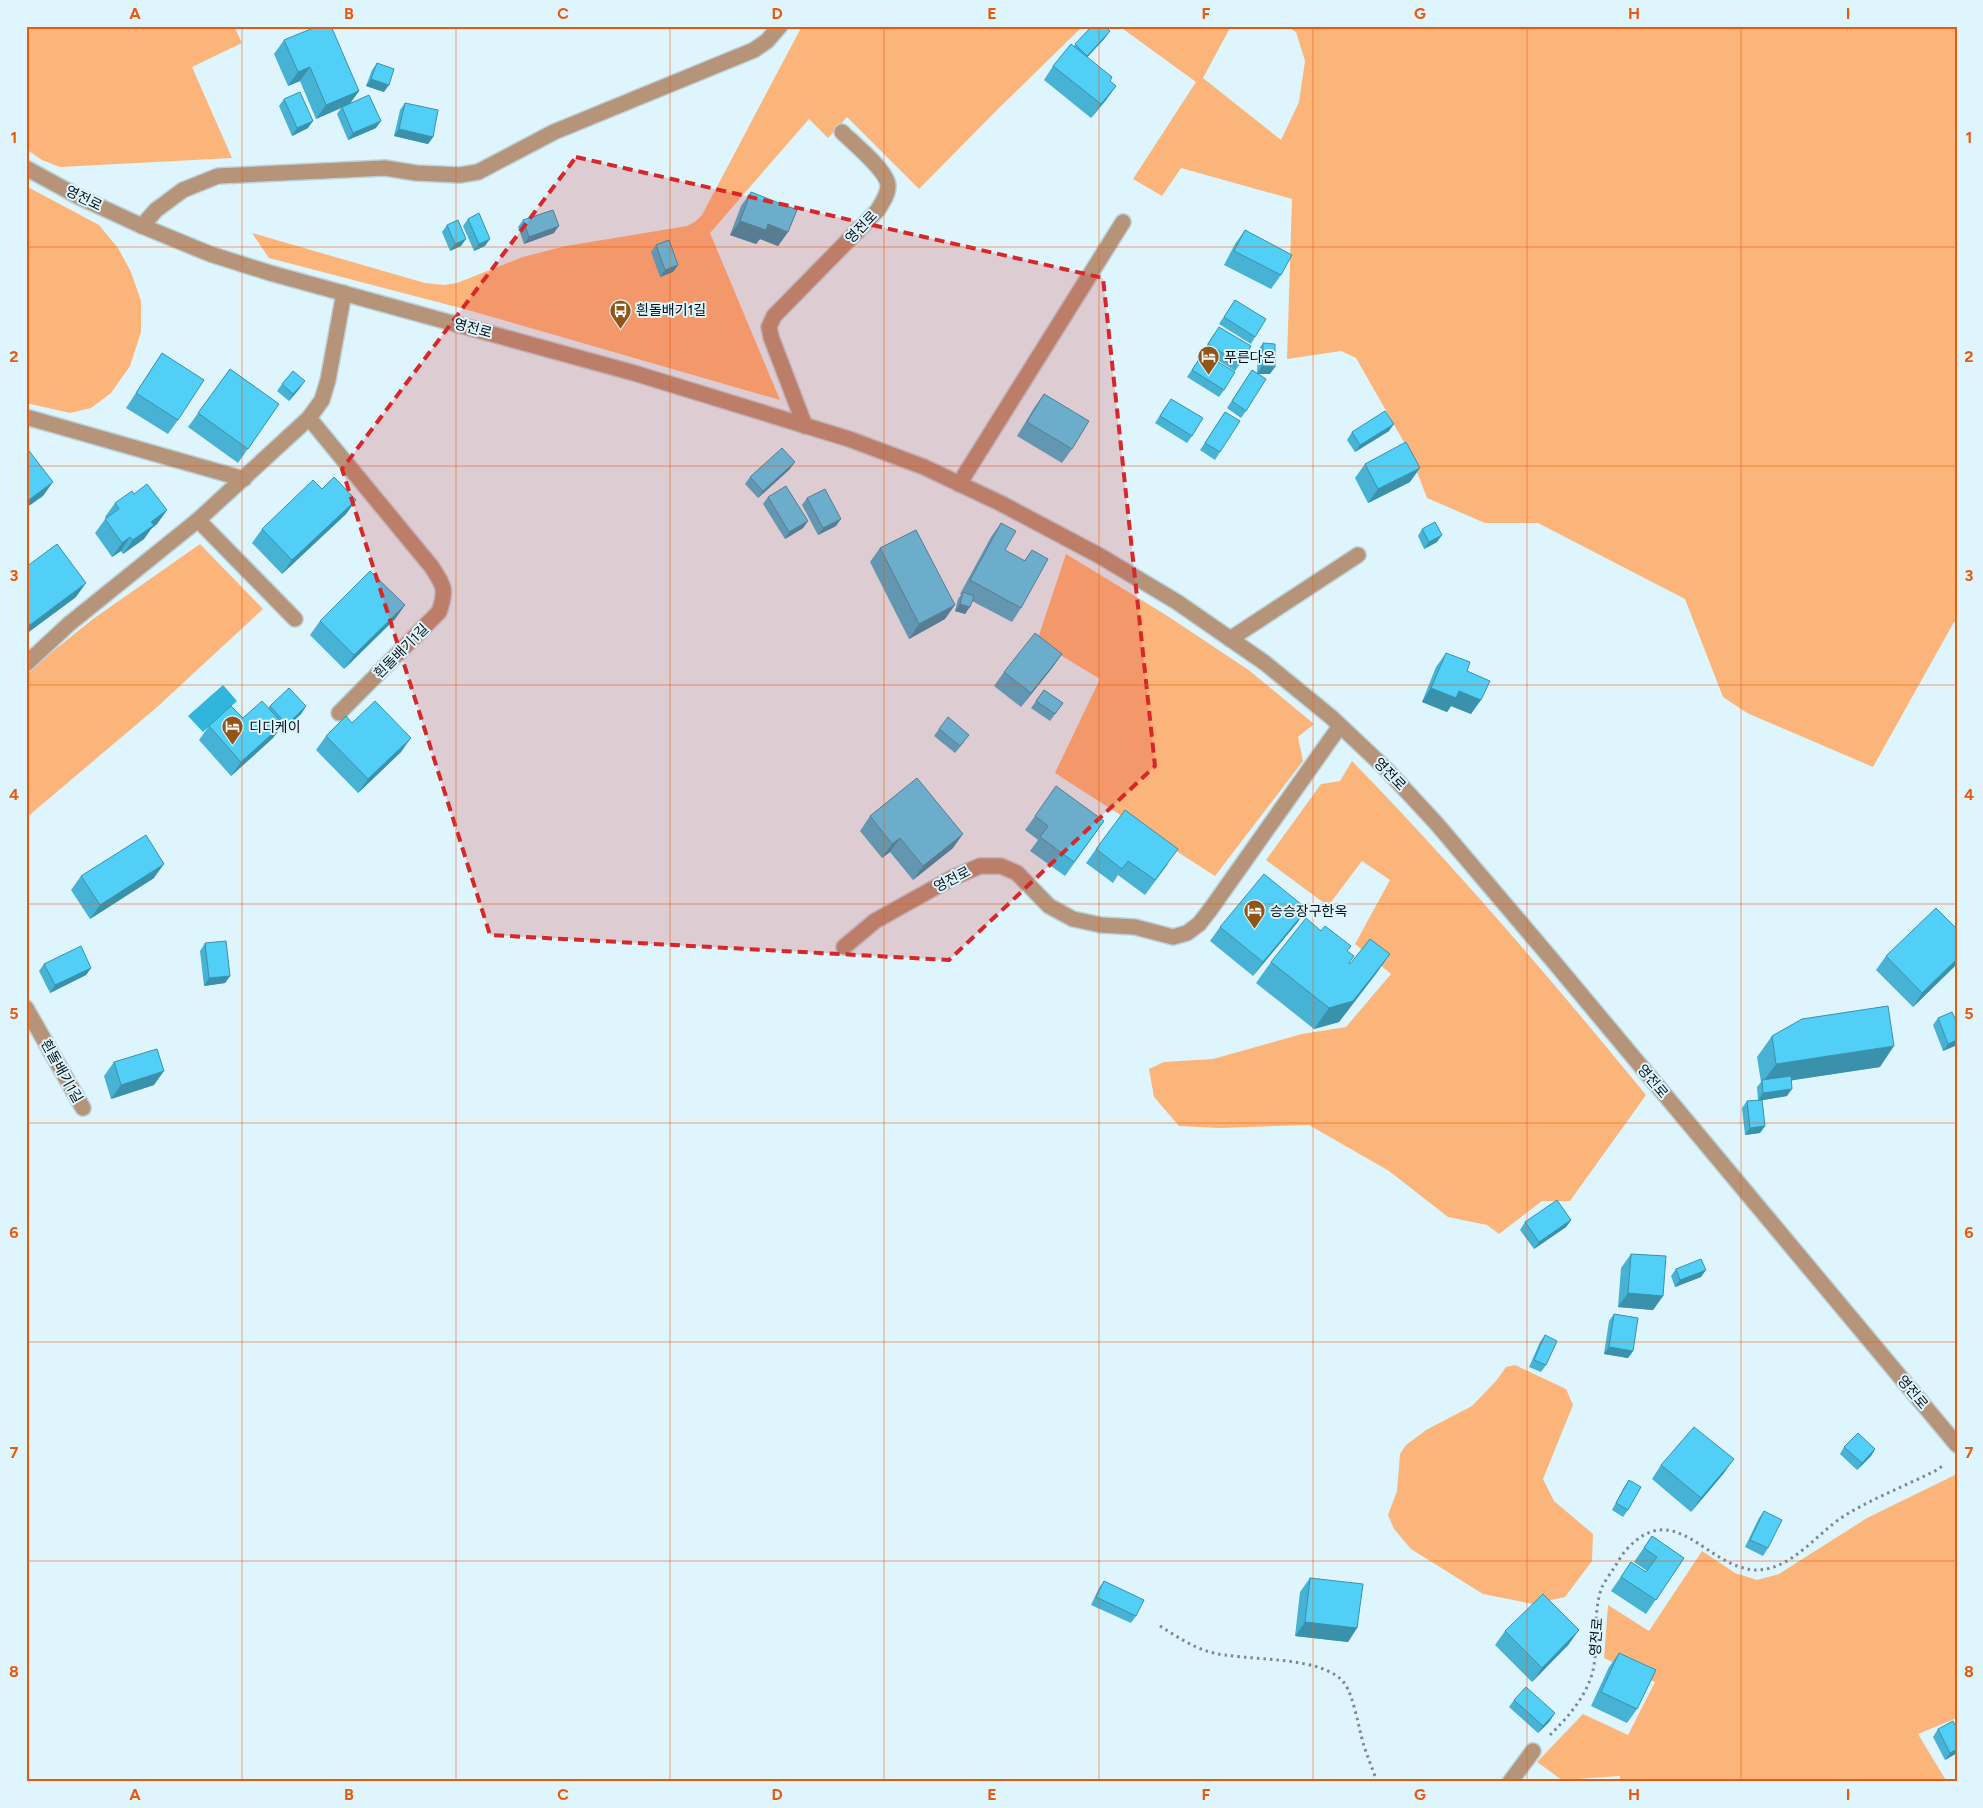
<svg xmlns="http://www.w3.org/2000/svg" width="1983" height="1808" font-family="Figtree,'Noto Sans KR',sans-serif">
<rect width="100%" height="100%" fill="#dff5fd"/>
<g fill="#fbb57b">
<path d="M26,26H234L242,43L192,67L232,158L60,167L42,160L26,149Z"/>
<path d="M802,26H1083L998,109L919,189L847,117L828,138L809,119L710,233L780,400L468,310L269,258L252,233L425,283L444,285L457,283L523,257L566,246L687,226L696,221L702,215Z"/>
<path d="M1119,26H1231L1203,78L1281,140L1299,102L1305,61L1296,32L1287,26H1957V623L1954,622L1873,767L1747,713L1723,697L1685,599L1538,523H1485L1427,498L1409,451L1356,358L1341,351L1287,359L1292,199L1181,168L1162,196L1133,179L1196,82Z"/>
<path d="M26,186L99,225L118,248L131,272L141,301V332L130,366L111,393L91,408L70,413L26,403Z"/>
<path d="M200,544L263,609L156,708L26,818V676L32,668L93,619Z"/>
<path d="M1066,554L1166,615L1250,671L1314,724L1298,737L1303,761L1215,876L1055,773L1100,679L1037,641Z"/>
<path d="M1352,761C1455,867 1552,980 1646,1095L1570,1201H1542L1499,1234L1487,1225L1448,1217L1389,1171L1309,1125L1219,1128L1179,1126L1154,1097L1149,1069L1164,1062L1213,1059L1302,1034L1346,1027L1391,974L1355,944L1390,880L1362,861L1328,906L1266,860L1321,784L1340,781Z"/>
<path d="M1515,1365L1566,1389L1573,1405L1543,1479L1554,1501L1593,1534L1592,1561L1565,1597L1533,1604L1483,1594L1411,1549L1394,1529L1388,1515L1397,1491L1400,1454L1406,1445L1426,1430L1472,1406L1496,1381L1506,1367Z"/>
<path d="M1957,1474V1718L1918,1734L1947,1782H1620V1776L1562,1780L1537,1762L1583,1714L1628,1735L1655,1682L1604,1658L1608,1605L1649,1631L1702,1551L1735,1573L1757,1580L1779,1574L1867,1518Z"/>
</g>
<path fill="#30b5dc" d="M223,685L237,701L203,732L188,716Z"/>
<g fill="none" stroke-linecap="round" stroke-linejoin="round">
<defs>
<g id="minor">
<path d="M26,168L79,197L142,226L210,254L270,273L634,373L849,439L924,467L1002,504L1100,556L1177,602L1265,663L1331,717L1384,767L1436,823L1554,962L1957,1445"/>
<path d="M142,226L156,210L183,190L218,176L385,168L416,173L460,175L478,172L554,132L754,50L767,41L780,26"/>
<path d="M26,417L244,479"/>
<path d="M309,418L431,566C444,585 447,590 439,612L339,713"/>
<path d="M805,426L771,337L769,327L774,316L877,211C882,203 888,195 888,186C888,171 853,143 842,132"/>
<path d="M959,484L1123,222"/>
<path d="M198,520L295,619"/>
<path d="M1230,639L1358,555"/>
<path d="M26,664L69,624L198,520L309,418L322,400L328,380L344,293"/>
<path d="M844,947L875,921L952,878L980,866H1001L1017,873L1049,906L1073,919L1101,925L1135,927L1173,937L1187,933L1199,924L1210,910L1340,726"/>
<path d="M26,1008L83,1108"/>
<path d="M1510,1782L1533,1751"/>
</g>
</defs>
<use href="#minor" stroke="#bcd0d8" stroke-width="18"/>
<g stroke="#798a90" stroke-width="3" stroke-dasharray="2.5 4" stroke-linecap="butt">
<path d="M1160,1626C1176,1636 1192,1647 1210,1652C1244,1662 1324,1654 1345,1684C1354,1697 1359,1730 1364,1746C1368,1758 1373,1770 1377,1782"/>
<path d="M1550,1735C1568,1717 1587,1696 1593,1670C1599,1643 1592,1613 1602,1587C1605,1581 1610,1574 1614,1568C1618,1562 1622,1554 1627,1549C1675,1497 1706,1567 1755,1570C1791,1571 1817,1533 1844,1516C1873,1498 1905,1486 1935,1471L1944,1465"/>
</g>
<use href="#minor" stroke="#b6947a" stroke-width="15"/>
</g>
<g fill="#47b2d4">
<path d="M1092,26L1105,38L1087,57L1110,81L1116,86L1106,100L1091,118L1044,80L1053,66L1074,46Z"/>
<path d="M284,40L359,91L350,103L376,128L348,140L337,114L341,108L316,119L300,81L288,86L274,54Z"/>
<path d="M377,63L384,92L366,86L372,70Z"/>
<path d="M284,99L308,128L292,136L279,106Z"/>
<path d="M405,103L433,137L428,144L394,136L400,110Z"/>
<path d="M751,192L788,232L778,246L760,239L756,244L730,235L741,206Z"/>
<path d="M468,219L485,246L474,251L463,226Z"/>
<path d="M523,220L554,233L524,244L518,227Z"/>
<path d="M447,225L461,246L450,251L442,232Z"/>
<path d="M1245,230L1281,275L1271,289L1224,265L1235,244Z"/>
<path d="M656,245L678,265L673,272L660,277L651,252Z"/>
<path d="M1235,300L1255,337L1251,344L1219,324Z"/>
<path d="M1214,334L1240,364L1235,371L1203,351Z"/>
<path d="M1263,343L1270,374H1257L1258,350Z"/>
<path d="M162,353L178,420L168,434L126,408Z"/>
<path d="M1203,353L1224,390L1219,397L1187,377Z"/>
<path d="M230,369L279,404L238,463L188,427Z"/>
<path d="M1252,370L1246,411L1241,418L1227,408Z"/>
<path d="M282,384L300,388L289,401L277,391Z"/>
<path d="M1044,394L1072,449L1062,463L1017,436L1034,408Z"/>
<path d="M1166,406L1192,436L1187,443L1155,423Z"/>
<path d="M1225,412L1220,452L1215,460L1200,450Z"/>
<path d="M1389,431L1355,452L1347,440L1352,432Z"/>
<path d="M1365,464L1410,482L1368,503L1355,478Z"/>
<path d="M790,469L758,498L745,484L750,477Z"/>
<path d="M322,489L356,500L346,514L282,574L252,543L262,529Z"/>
<path d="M134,494L167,510L157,524L151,529L144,539L123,554L121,551L112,557L95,533L106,518L105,517L115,503Z"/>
<path d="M768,497L808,521L803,528L785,539L763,504Z"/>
<path d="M807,498L836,526L818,535L802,505Z"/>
<path d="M1001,523L1005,550L1024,561L1032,550L1021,608L1012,622L972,601L965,614L955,611L958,599L961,595L960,594L991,537Z"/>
<path d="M1422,529L1437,542L1424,549L1418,536Z"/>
<path d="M880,548L945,619L909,639L870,562Z"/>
<path d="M26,567L76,597L26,634Z"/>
<path d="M405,605L395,619L344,669L310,635L320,621Z"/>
<path d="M1446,653L1467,671L1471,714L1451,706L1447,712L1422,702L1436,667Z"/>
<path d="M1062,654L1052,668L1021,707L994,686L1004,672Z"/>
<path d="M1044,690L1063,703L1050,721L1031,708Z"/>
<path d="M270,706H306L301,714L282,732L280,729L273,738L231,776L199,740L209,726L243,718L268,708Z"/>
<path d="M352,723L401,752L358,793L316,750L326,736Z"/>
<path d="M939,729L964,742L955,753L934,736Z"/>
<path d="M870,816L953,848L913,880L890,852L882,858L860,831Z"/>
<path d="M1035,816L1104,821L1065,876L1030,851L1038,840L1025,830Z"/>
<path d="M1096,849L1168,864L1145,895L1118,875L1113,883L1086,863Z"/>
<path d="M81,876L154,878L90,919L71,890Z"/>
<path d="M1297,923L1253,976L1210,941L1220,927Z"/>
<path d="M205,943L230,976L225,983L204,986L200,951Z"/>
<path d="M1347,952L1349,963L1350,964L1390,954L1375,975L1339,1022L1314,1029L1256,983L1271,962Z"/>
<path d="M1886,956L1957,964L1913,1007L1876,970Z"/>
<path d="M44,964L91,968L86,975L50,993L39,971Z"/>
<path d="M1938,1018L1957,1023V1045L1943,1051L1933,1025Z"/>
<path d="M1772,1036L1880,1067L1791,1080L1787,1096L1762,1100L1765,1126L1760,1133L1745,1135L1742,1108L1747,1101L1758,1100L1757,1087L1761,1082L1757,1057Z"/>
<path d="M114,1062L154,1085L111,1099L104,1076Z"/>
<path d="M1571,1220L1566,1227L1534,1249L1520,1230L1525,1222Z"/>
<path d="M1631,1254L1663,1296L1653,1310L1618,1307L1621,1268Z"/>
<path d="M1676,1269L1701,1277L1675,1287L1671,1276Z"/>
<path d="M1614,1314L1633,1351L1628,1358L1604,1354L1609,1321Z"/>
<path d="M1545,1335L1546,1365L1541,1372L1529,1367L1540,1342Z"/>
<path d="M1844,1447L1875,1449L1871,1456L1857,1470L1840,1454Z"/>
<path d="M1661,1465L1724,1473L1691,1512L1652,1479Z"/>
<path d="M1629,1480L1628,1510L1623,1517L1612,1510L1624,1487Z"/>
<path d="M1764,1511L1768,1548L1763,1556L1745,1547L1759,1518Z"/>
<path d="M1652,1536L1684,1558L1646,1614L1611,1591L1631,1562L1646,1572L1647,1571L1634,1562Z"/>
<path d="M1310,1578L1357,1628L1348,1642L1295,1636L1300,1592Z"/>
<path d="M1104,1581L1136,1616L1131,1623L1091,1605L1099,1588Z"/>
<path d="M1505,1631L1569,1644L1532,1682L1495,1645Z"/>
<path d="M1619,1653L1637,1709L1627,1723L1591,1706L1609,1667Z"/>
<path d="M1514,1700L1550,1721L1538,1733L1509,1707Z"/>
<path d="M1938,1729L1957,1753L1945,1760L1933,1737Z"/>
</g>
<g fill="#3991ac">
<path d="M1110,31L1105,38L1082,63L1087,56Z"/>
<path d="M310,67L300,81L288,86L298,72Z"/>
<path d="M371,79L389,85L384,92L366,86Z"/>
<path d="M1116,86L1106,100L1091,118L1101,104Z"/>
<path d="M359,91L349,105L342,107L341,108L316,119L326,105Z"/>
<path d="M313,121L308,128L292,136L297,128Z"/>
<path d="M381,121L376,128L348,140L353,133Z"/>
<path d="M399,129L433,137L428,144L394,136Z"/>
<path d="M740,221L768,224L788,232L778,246L760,239L756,244L730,235Z"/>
<path d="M559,226L554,233L524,244L529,237Z"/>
<path d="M466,239L461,246L450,251L455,244Z"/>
<path d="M490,239L485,246L474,251L479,244Z"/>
<path d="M678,265L673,272L660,277L665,270Z"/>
<path d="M1262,366L1275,367L1270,374H1257Z"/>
<path d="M305,381L300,388L289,401L293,394Z"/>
<path d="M1394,424L1389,431L1355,452L1360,445Z"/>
<path d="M795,462L790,469L758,498L763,491Z"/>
<path d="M1420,468L1410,482L1368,503L1378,489Z"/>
<path d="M53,482L43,496L26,508V502Z"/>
<path d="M356,500L346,514L282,574L292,560Z"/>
<path d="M167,510L157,524L151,529L144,539L123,554L133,540L151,522Z"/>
<path d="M841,519L836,526L818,535L823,528Z"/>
<path d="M808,521L803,528L785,539L789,532Z"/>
<path d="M1442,535L1437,542L1424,549L1429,542Z"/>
<path d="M130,537L121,551L112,557L122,543Z"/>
<path d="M86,583L76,597L26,634V630L30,625Z"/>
<path d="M960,604L970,607L965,614L955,611Z"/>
<path d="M405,605L395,619L344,669L354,655Z"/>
<path d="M955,605L945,619L909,639L919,624Z"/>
<path d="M1062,654L1052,668L1021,707L1031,693Z"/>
<path d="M1431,688L1459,691L1481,700L1471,714L1451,706L1447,712L1422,702Z"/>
<path d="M306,706L301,714L282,732L287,725Z"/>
<path d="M283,724L273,738L231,776L241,762Z"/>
<path d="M411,738L401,752L358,793L368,779Z"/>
<path d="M963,834L953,848L913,880L923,866Z"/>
<path d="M900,838L890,852L882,858L892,844Z"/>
<path d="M164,864L154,878L90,919L100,905Z"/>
<path d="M1307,909L1297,923L1253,976L1263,962Z"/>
<path d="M1390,954L1375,975L1339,1022L1314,1029L1329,1008Z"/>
<path d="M1957,959V964L1913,1007L1922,993Z"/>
<path d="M91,968L86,975L50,993L55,985Z"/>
<path d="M230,976L225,983L204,986L209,978Z"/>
<path d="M1957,1040V1045L1943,1051L1948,1044Z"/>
<path d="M1894,1046L1880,1067L1762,1085V1083L1776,1064Z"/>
<path d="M164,1071L154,1085L111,1099L121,1085Z"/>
<path d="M1792,1089L1787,1096L1758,1101L1763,1093Z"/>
<path d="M1765,1126L1760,1133L1745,1135L1750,1128Z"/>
<path d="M1571,1220L1566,1227L1534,1249L1539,1242Z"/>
<path d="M1706,1270L1701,1277L1675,1287L1680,1280Z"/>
<path d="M1628,1293L1663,1296L1653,1310L1618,1307Z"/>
<path d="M1609,1347L1633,1351L1628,1358L1604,1354Z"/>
<path d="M1875,1449L1871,1456L1857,1470L1862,1463Z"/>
<path d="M1734,1459L1724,1473L1691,1512L1701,1498Z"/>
<path d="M1305,1622L1357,1628L1348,1642L1295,1636Z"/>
<path d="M1579,1630L1569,1644L1532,1682L1542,1668Z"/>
<path d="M1555,1713L1550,1721L1538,1733L1543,1726Z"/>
<path d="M1957,1749V1753L1945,1760L1950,1753Z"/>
</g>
<g fill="#52cff6" stroke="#3991ac">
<path d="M318,26H331L359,91L326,105L310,67L298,72L284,40Z"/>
<path d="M1092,26H1104L1110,31L1087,56L1075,44Z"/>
<path d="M1071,44L1112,77L1110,81L1116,86L1101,104L1053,66Z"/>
<path d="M377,63L394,69L389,85L371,79Z"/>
<path d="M300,92L313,121L297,128L284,99Z"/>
<path d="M369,95L381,121L353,133L342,107Z"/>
<path d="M405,103L438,110L433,137L399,129Z"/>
<path d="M751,192L797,210L788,232L768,224L766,230L740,221Z"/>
<path d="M553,210L559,226L529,237L523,220Z"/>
<path d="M479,213L490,239L479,244L468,219Z"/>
<path d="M458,220L466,239L455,244L447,225Z"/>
<path d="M1245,230L1292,255L1281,275L1234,251Z"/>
<path d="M669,240L678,265L665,270L656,245Z"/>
<path d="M1235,300L1266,319L1255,337L1224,317Z"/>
<path d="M1219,327L1251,346L1240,364L1208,344Z"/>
<path d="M1263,343L1275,344V367L1262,366Z"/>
<path d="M162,353L204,380L178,420L136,393Z"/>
<path d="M1203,353L1235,372L1224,390L1192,370Z"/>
<path d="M230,369L279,404L248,449L198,413Z"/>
<path d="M1252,370L1266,379L1246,411L1232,401Z"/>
<path d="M293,371L305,381L293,394L282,384Z"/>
<path d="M1044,394L1089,421L1072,449L1027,422Z"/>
<path d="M1171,399L1203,418L1192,436L1160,416Z"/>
<path d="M1385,411L1394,424L1360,445L1352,432Z"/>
<path d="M1225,412L1240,421L1220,452L1205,443Z"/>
<path d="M1406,442L1420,468L1378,489L1365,464Z"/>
<path d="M26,447L53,482L26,502Z"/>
<path d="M782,448L795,462L763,491L750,477Z"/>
<path d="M334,477L356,500L292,560L262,529L313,480L322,489Z"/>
<path d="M147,484L167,510L151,522L154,525L133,540L130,537L122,543L105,519L119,509L115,503L132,491L134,494Z"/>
<path d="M786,486L808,521L789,532L768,497Z"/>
<path d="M825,489L841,519L823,528L807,498Z"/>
<path d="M1435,522L1442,535L1429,542L1422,529Z"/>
<path d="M1001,523L1016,531L1005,550L1025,561L1032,550L1048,559L1021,608L970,580Z"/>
<path d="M916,530L955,605L919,624L880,548Z"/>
<path d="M57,544L86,583L30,625L26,620V567Z"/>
<path d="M370,571L405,605L354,655L320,621Z"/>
<path d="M963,592L974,596L970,607L960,604Z"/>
<path d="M1035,633L1062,654L1031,693L1004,672Z"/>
<path d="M1446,653L1470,662L1467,671L1490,681L1481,700L1459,691L1456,698L1431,688Z"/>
<path d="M289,688L306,706L287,725L270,706Z"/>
<path d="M1044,690L1063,703L1055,714L1036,701Z"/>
<path d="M262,701L283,724L241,762L209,726L231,706L243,718Z"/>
<path d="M375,701L411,738L368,779L326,736L346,716L352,723Z"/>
<path d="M948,717L969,735L960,746L939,729Z"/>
<path d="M917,778L963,834L923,866L900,838L892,844L870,816Z"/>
<path d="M1056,786L1104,821L1074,862L1040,837L1048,826L1035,816Z"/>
<path d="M1125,810L1178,849L1155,880L1128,861L1122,869L1096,849Z"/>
<path d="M146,835L164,864L100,905L81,876Z"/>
<path d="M1264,874L1307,909L1263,962L1220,927Z"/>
<path d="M1936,908L1957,929V959L1922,993L1886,956Z"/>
<path d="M1306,918L1321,931L1325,926L1351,946L1347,951L1354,956L1349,963L1350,964L1370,939L1390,954L1353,1001L1329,1008L1271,962Z"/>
<path d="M226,941L230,976L209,978L205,943Z"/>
<path d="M81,946L91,968L55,985L44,964Z"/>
<path d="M1888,1006L1894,1046L1776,1064L1772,1036L1802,1019Z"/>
<path d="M1952,1012L1957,1023V1040L1948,1044L1938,1018Z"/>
<path d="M157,1049L164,1071L121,1085L114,1062Z"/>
<path d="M1791,1076L1792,1089L1763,1093L1762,1080Z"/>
<path d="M1762,1100L1765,1126L1750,1128L1747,1101Z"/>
<path d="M1557,1200L1571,1220L1539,1242L1525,1222Z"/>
<path d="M1631,1254L1666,1256L1663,1296L1628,1293Z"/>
<path d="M1701,1259L1706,1270L1680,1280L1676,1269Z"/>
<path d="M1614,1314L1638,1318L1633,1351L1609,1347Z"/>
<path d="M1545,1335L1557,1341L1546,1365L1534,1360Z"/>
<path d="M1694,1427L1734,1459L1701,1498L1661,1465Z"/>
<path d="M1858,1433L1875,1449L1862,1463L1844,1447Z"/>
<path d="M1629,1480L1641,1487L1628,1510L1616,1503Z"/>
<path d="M1764,1511L1782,1520L1768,1548L1750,1540Z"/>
<path d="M1652,1536L1684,1558L1656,1600L1621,1577L1631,1562L1646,1572L1657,1557L1644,1548Z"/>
<path d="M1310,1578L1363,1584L1357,1628L1305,1622Z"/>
<path d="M1104,1581L1144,1600L1136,1616L1096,1597Z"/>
<path d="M1543,1594L1579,1630L1542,1668L1505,1631Z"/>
<path d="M1619,1653L1656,1670L1637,1709L1601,1692Z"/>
<path d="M1526,1687L1555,1713L1543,1726L1514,1700Z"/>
<path d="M1953,1721L1957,1729V1749L1950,1753L1938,1729Z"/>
</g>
<path fill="#d62828" fill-opacity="0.2" stroke="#d62828" stroke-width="4" stroke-dasharray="10 6" stroke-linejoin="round" d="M576,157L1103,278L1155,766L949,960L490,935L342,469Z"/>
<path fill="none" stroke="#e8590c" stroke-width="1" stroke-opacity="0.55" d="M242,26V1782M456,26V1782M670,26V1782M884,26V1782M1099,26V1782M1313,26V1782M1527,26V1782M1741,26V1782M26,247H1957M26,466H1957M26,685H1957M26,904H1957M26,1123H1957M26,1342H1957M26,1561H1957"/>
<defs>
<symbol id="bus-pin" viewBox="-11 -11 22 30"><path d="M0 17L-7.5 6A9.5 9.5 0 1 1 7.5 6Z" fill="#925518" stroke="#dff5fd"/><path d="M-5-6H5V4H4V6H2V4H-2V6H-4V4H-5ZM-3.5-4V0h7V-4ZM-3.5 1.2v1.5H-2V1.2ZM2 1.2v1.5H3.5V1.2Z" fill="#fff"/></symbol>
<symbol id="hotel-pin" viewBox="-11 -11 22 30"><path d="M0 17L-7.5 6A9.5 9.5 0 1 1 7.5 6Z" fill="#925518" stroke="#dff5fd"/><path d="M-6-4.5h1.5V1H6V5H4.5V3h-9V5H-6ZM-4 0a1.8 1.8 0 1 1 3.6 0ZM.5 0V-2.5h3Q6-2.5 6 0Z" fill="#fff"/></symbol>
</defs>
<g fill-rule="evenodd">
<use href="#bus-pin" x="608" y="298" width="25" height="34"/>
<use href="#hotel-pin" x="1196" y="344" width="25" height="34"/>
<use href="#hotel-pin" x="220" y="714" width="25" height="34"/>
<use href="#hotel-pin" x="1242" y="898" width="25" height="34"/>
</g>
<g text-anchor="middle" stroke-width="4" stroke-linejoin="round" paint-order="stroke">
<g font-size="14" fill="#040f14" stroke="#dff5fd">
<text transform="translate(84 198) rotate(26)" y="5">영전로</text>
<text transform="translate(861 227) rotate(-46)" y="5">영전로</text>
<text transform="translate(473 328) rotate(15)" y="5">영전로</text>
<text transform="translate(401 651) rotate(-45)" y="5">흰돌배기1길</text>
<text transform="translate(1390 774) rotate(46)" y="5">영전로</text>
<text transform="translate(952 879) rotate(-27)" y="5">영전로</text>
<text transform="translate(62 1071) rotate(61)" y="5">흰돌배기1길</text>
<text transform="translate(1653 1081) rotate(50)" y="5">영전로</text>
<text transform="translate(1913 1392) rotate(50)" y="5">영전로</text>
<text transform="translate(1596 1637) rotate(-86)" y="5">영전로</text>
</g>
<g font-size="14" fill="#040f14" stroke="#dff5fd" text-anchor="start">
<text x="636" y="315">흰돌배기1길</text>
<text x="1224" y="362">푸른다온</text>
<text x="249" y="732">디디케이</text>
<text x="1270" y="916">승승장구한옥</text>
</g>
</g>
<rect width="1983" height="1808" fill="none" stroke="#dff5fd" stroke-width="55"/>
<rect x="28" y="28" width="1928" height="1752" fill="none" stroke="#e8590c" stroke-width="2"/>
<g font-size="16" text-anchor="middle" font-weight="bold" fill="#e8590c">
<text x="135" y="19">A</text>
<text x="349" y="19">B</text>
<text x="563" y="19">C</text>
<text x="777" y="19">D</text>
<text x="992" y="19">E</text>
<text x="1206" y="19">F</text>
<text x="1420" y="19">G</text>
<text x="1634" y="19">H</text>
<text x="1848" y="19">I</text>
<text x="14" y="143">1</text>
<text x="1969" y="143">1</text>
<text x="14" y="362">2</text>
<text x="1969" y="362">2</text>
<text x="14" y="581">3</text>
<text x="1969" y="581">3</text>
<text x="14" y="800">4</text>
<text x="1969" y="800">4</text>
<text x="14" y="1019">5</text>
<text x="1969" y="1019">5</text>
<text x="14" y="1238">6</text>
<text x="1969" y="1238">6</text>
<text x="14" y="1458">7</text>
<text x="1969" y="1458">7</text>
<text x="14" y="1677">8</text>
<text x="1969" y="1677">8</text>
<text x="135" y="1800">A</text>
<text x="349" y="1800">B</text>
<text x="563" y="1800">C</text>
<text x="777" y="1800">D</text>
<text x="992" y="1800">E</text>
<text x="1206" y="1800">F</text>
<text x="1420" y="1800">G</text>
<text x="1634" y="1800">H</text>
<text x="1848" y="1800">I</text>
</g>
</svg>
